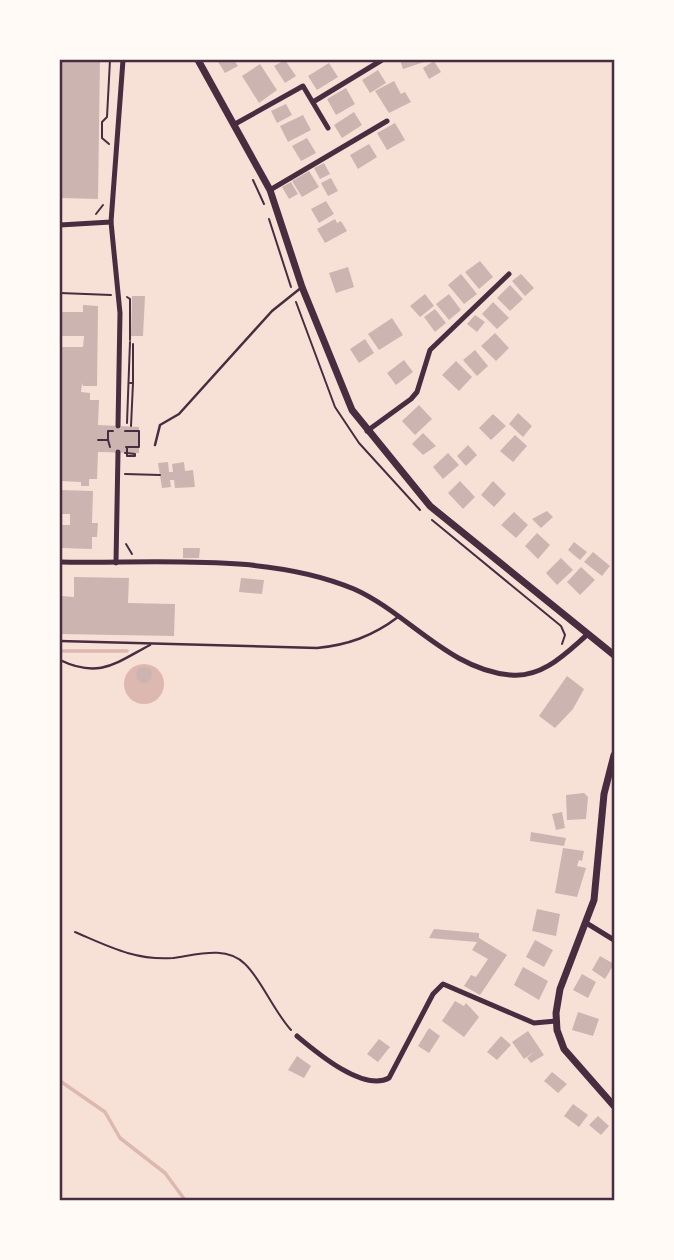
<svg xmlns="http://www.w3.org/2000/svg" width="674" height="1260" font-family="'Fira Sans Condensed',sans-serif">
<rect width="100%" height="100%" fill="#f7e1d7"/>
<circle fill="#dcb8b0" cx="144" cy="684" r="20"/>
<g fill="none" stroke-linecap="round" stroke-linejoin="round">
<g stroke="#dcb8b0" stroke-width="3.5">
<path d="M60,651H127"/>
<path d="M60,1081L105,1112L120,1138L165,1173L185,1200"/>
</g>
</g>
<g fill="#ccb4b1">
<path d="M60,60H100L98,199L60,198Z"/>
<path d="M217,60H234L238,66L225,73Z"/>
<path d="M285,60L296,76L285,83L274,66Z"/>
<path d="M400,60H423L424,62L403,69Z"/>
<path d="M434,61L441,72L429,79L423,68Z"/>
<path d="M329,63L338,77L317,90L308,76Z"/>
<path d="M260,64L277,90L259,103L242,76Z"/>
<path d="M378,70L386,83L370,93L362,80Z"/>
<path d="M394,81L401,94L405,92L411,102L389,113L375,91Z"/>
<path d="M346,88L355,104L336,115L327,99Z"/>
<path d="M286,104L292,115L277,123L271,111Z"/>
<path d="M354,112L362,125L342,138L334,125Z"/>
<path d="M303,115L311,130L288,142L280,126Z"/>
<path d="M395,123L405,140L387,150L377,133Z"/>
<path d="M307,138L316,153L301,161L292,146Z"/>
<path d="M369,144L377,157L358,169L350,155Z"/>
<path d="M324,163L330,174L320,179L314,168Z"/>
<path d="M309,171L319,187L302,197L292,181Z"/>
<path d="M331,178L338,191L328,196L321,183Z"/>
<path d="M291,182L298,194L289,199L282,187Z"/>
<path d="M326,201L334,214L319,223L311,209Z"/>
<path d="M335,219L337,223L341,221L347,231L325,243L317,229Z"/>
<path d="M480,261L493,277L479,289L465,272Z"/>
<path d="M348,267L354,287L336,293L329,273Z"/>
<path d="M461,274L477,294L464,304L448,285Z"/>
<path d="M521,274L534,288L525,296L512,281Z"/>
<path d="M510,285L523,299L510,311L497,298Z"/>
<path d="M425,294L434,306L420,317L410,306Z"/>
<path d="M449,294L461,310L449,320L436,304Z"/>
<path d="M132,296H145L143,336H131Z"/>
<path d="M493,302L509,318L497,329L482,314Z"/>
<path d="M83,305L98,306L97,386H83L82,383L81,392L90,393V400H99L98,425L139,427V453L98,452L97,479H89V486H81V482L60,481V347H83L84,336H60V312H83Z"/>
<path d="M435,309L446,323L435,332L424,317Z"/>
<path d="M475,315L485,322L477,332L467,324Z"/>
<path d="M392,318L403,335L379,350L368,334Z"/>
<path d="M495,333L509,348L496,361L481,346Z"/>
<path d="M365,339L374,353L359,363L350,349Z"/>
<path d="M475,350L488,366L477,376L463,360Z"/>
<path d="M404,360L413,372L396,385L387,373Z"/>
<path d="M456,361L472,377L459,391L442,375Z"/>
<path d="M419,405L432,419L415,435L402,421Z"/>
<path d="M518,413L532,426L523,437L509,424Z"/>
<path d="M493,414L506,426L491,440L479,428Z"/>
<path d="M423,433L436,446L423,455L412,444Z"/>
<path d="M515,435L527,446L513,462L500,451Z"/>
<path d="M468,445L477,455L466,466L457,456Z"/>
<path d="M448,453L459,465L443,479L433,467Z"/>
<path d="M168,462L169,472H173L172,464L184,462L185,471L193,470L195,487L175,488L174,480H170L171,487L162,488L158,463Z"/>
<path d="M460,481L475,497L463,509L448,493Z"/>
<path d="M493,481L506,494L494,507L481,495Z"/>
<path d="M60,490L93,491L92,523H98L97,537H92V549L60,548V525H70V514H60Z"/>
<path d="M547,511L553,517L541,528L532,519Z"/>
<path d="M514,512L528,525L516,538L501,525Z"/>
<path d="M537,533L550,545L538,559L525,546Z"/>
<path d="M574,542L587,552L580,560L568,550Z"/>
<path d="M183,548H200L199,558H183Z"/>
<path d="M593,552L610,566L602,576L584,562Z"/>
<path d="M561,558L573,570L557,585L546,573Z"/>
<path d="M581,567L595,580L580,595L567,582Z"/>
<path d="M74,577L129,578L128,603L175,604L174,636L60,634V596L74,597Z"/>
<path d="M241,578L264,580L262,594L239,592Z"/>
<circle cx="144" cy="675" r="8"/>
<path d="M567,676L584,689L573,709L555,728L539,716Z"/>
<path d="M584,793L588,797L586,819L567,820L566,795Z"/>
<path d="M562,812L565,828L556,830L552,814Z"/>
<path d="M531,832L566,838L564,846L530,841Z"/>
<path d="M563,848L584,851L582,861L579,860L577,866L586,868L577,897L555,893Z"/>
<path d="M537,909L560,914L556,936L532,931Z"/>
<path d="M434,929L479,933V938L507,955L480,995L464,986L471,975L476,977L488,959L472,950L477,942L429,938Z"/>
<path d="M535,940L553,950L544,967L526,957Z"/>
<path d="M600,956L614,964L605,979L592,970Z"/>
<path d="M523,967L548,981L539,1000L514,985Z"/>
<path d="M582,974L596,982L588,998L573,990Z"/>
<path d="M455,1001L464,1006L466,1003L479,1017L464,1037L442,1021Z"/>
<path d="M578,1012L599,1019L593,1036L572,1030Z"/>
<path d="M429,1028L440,1036L429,1053L418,1046Z"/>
<path d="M528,1031L544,1055L531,1063L527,1058L534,1052L524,1059L512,1042Z"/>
<path d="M501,1036L511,1045L497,1060L487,1052Z"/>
<path d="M379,1039L390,1047L378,1062L367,1054Z"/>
<path d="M297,1056L311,1066L304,1078L288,1070Z"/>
<path d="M552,1072L567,1084L558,1093L544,1081Z"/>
<path d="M573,1104L588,1115L579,1127L564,1116Z"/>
<path d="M598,1116L609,1126L601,1135L589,1125Z"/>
</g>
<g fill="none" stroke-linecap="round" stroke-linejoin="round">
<g stroke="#4a2c40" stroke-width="2">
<path d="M109,144L102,138V122L107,117L110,60"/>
<path d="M253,180L264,204"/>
<path d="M96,214L103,205"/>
<path d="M269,219L291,287"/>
<path d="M60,293L111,295"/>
<path d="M127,297L130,299V340"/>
<path d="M296,302L335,407L359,443L420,510"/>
<path d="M133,382V344"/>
<path d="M130,383H133L131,426"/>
<path d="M127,423L130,342"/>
<path d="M125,431H139V447H126"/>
<path d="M98,440H108V431H113"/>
<path d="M108,440L110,447"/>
<path d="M125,453H127L135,454V456H127V448"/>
<path d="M125,474L160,475"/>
<path d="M432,520L561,626L565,635L562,644"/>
<path d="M126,544L132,554"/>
<path d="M75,932C108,946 136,961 173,958C196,955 226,945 245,964C261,979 273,1010 291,1030"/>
</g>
<g stroke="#4a2c40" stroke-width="2.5">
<path d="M155,445L160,425L179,414L272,311L302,287"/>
<path d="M60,641L317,648C348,645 373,636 398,617"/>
<path d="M60,660C99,679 116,663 150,645"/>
</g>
<g stroke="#4a2c40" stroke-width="5">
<path d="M313,102L382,60"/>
<path d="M235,124L303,86L328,128"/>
<path d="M270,190L387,121"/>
<path d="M111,222L120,313L118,426"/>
<path d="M60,225L111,222L123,60"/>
<path d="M367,431L411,399L417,392L430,350L509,274"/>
<path d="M60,562C154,564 266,552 354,589C408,613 449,670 511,675C543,678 566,653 588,634"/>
<path d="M116,563L118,452"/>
<path d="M588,924L614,940"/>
<path d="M297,1036C316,1052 363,1092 389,1078L433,994L443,984L534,1023L556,1021"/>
</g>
<g stroke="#4a2c40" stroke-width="7">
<path d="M198,60L270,190L302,287L352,410L430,506L614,655"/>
<path d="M614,755L604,794L594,900L560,989L556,1013L557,1030L564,1049L614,1106"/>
</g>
</g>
<rect width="674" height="1260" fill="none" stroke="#fffaf5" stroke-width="122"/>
<rect x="61" y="61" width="552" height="1138" fill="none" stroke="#4a2c40" stroke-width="2.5"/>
</svg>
